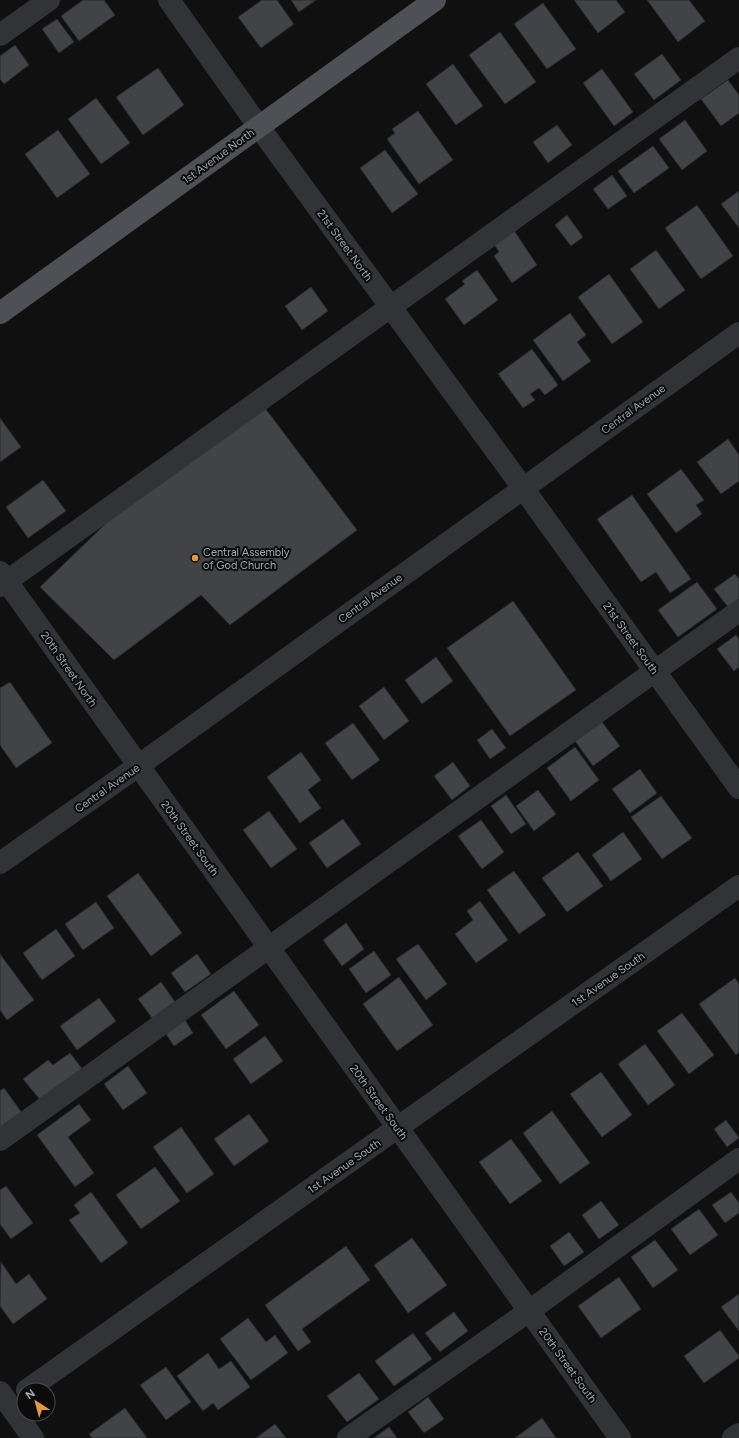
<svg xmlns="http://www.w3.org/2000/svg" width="739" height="1438" font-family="Figtree,sans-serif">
<rect width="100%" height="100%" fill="#101011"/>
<g fill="#414347" stroke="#2a2b2d">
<path d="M83,0H104L115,15L79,41L61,16Z"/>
<path d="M262,0H277L294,24L261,48L238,17Z"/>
<path d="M291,0H316L299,12Z"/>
<path d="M574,0H616L625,12L598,33Z"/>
<path d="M647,0H689L705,21L678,42Z"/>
<path d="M543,3L576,49L547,69L514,24Z"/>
<path d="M57,19L74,42L59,53L42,29Z"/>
<path d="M500,32L536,82L505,104L469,55Z"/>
<path d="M15,45L29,65L4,84L0,79V56Z"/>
<path d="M662,54L681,80L654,100L634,74Z"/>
<path d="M453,64L483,106L456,125L426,84Z"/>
<path d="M158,68L184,105L143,135L116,97Z"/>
<path d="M602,69L633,112L614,126L583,83Z"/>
<path d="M728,80L739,95V113L721,126L701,99Z"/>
<path d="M96,98L130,143L101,164L68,119Z"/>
<path d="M418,111L453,160L419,184L387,139L395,133L392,129Z"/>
<path d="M685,120L707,151L682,170L659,139Z"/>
<path d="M557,125L572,145L548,163L533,142Z"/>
<path d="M58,130L90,174L57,198L25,154Z"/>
<path d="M653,146L669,168L634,193L618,171Z"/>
<path d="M385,150L418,194L392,213L360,168Z"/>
<path d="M612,175L627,196L608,209L593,189Z"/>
<path d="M739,191V228L721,204Z"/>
<path d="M697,205L733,256L701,279L665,228Z"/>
<path d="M567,215L583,237L571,246L555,225Z"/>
<path d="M513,229L537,265L512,283L494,256L499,252L493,242Z"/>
<path d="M656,250L685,290L659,309L630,269Z"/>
<path d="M477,270L498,300L464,325L445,299L465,284L462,281Z"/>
<path d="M609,274L643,322L612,344L578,297Z"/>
<path d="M311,287L328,311L302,330L285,306Z"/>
<path d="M570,313L586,335L577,342L591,361L563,381L533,340Z"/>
<path d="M532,349L558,385L545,395L539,388L530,394L535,400L523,408L498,374Z"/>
<path d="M265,408L357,530L230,625L201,595L114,660L40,587L121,509Z"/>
<path d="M0,418L21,447L0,462Z"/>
<path d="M728,439L739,455V481L721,494L697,462Z"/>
<path d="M681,469L704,500L696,505L702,514L676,533L647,494Z"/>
<path d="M43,480L66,511L28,538L6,507Z"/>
<path d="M632,495L691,579L670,593L656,572L641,582L597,519Z"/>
<path d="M735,574L739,579V599L728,607L714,589Z"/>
<path d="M697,582L717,609L678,637L658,610Z"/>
<path d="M513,601L576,690L510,736L447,648Z"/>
<path d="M736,635L739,639V667L734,671L717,649Z"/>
<path d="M436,657L453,681L422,704L405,680Z"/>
<path d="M10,682L52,743L16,768L0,745V688Z"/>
<path d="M384,687L409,721L384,740L359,706Z"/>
<path d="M602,722L620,746L593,766L575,741Z"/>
<path d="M353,723L380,760L352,780L325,743Z"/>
<path d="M492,729L506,748L490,759L477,740Z"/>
<path d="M575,747L599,780L571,801L547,768Z"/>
<path d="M301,752L321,780L308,790L321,808L300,823L267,777Z"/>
<path d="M453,762L470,786L452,800L434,776Z"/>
<path d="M640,769L657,793L630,813L612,789Z"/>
<path d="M538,790L556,814L534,831L516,806Z"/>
<path d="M506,795L526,824L511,834L491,806Z"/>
<path d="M661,796L692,838L662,859L631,817Z"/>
<path d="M269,811L297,849L271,868L243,830Z"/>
<path d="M343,819L361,844L327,868L309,843Z"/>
<path d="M481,820L504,852L482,869L458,836Z"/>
<path d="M623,832L642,859L611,881L592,855Z"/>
<path d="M578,852L603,886L567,912L542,878Z"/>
<path d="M514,871L546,915L519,934L487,890Z"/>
<path d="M138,873L182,933L151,956L107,896Z"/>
<path d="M480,901L508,940L476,963L455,934L473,920L467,911Z"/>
<path d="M96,902L114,928L83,950L65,924Z"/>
<path d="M346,923L364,949L342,966L323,940Z"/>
<path d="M56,929L75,956L42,980L23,953Z"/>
<path d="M418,944L447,984L426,1000L396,959Z"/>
<path d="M374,951L391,975L366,993L349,969Z"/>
<path d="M0,954L34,1000L7,1020L0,1010Z"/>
<path d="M197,954L211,974L185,992L171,973Z"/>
<path d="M399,977L433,1025L397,1051L363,1004Z"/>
<path d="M735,978L739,984V1052L736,1055L699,1004Z"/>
<path d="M161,982L175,1002L152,1018L138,999Z"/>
<path d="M234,991L259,1025L226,1049L201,1015Z"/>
<path d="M99,998L116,1021L77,1050L60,1026Z"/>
<path d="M682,1013L714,1055L689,1074L657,1031Z"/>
<path d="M185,1020L193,1033L174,1046L166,1034Z"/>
<path d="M265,1036L283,1061L251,1084L233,1059Z"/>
<path d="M645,1044L675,1085L648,1105L618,1064Z"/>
<path d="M70,1053L83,1070L41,1101L23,1079L48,1060L53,1065Z"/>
<path d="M128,1066L147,1093L123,1110L104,1084Z"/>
<path d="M601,1072L632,1115L602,1137L570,1094Z"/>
<path d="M4,1088L22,1113L0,1129V1091Z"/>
<path d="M79,1104L91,1120L68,1137L94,1173L75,1187L37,1135Z"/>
<path d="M552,1111L590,1163L560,1184L523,1133Z"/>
<path d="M249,1114L269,1141L234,1166L214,1139Z"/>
<path d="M726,1120L739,1138L727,1147L714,1129Z"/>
<path d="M181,1127L214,1174L187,1193L153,1147Z"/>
<path d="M511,1139L542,1181L510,1204L479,1162Z"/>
<path d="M155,1167L180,1201L141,1229L116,1195Z"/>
<path d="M6,1186L33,1223L11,1239L0,1224V1190Z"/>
<path d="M91,1192L128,1243L101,1263L69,1220L80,1213L74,1205Z"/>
<path d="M731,1192L739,1203V1213L725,1223L712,1205Z"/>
<path d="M601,1201L619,1225L599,1239L582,1215Z"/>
<path d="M699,1209L718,1235L690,1255L671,1229Z"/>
<path d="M569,1232L584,1252L564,1266L550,1246Z"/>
<path d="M412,1238L447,1285L408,1313L374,1265Z"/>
<path d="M655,1240L678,1270L653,1288L631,1257Z"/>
<path d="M346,1246L370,1280L302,1329L311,1342L298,1351L265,1305Z"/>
<path d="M1,1262L16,1284L29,1274L47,1299L13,1324L0,1306Z"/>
<path d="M619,1277L641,1309L601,1338L578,1306Z"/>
<path d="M739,1294V1331L721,1307Z"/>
<path d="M454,1312L468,1331L440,1352L425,1333Z"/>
<path d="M248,1318L266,1342L275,1335L288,1353L251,1380L220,1339Z"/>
<path d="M720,1330L739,1356V1358L704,1383L684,1356Z"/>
<path d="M413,1333L432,1359L394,1386L375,1361Z"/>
<path d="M208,1353L219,1369L231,1361L250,1387L218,1410L213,1403L203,1411L177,1376Z"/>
<path d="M166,1367L191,1402L166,1420L140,1385Z"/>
<path d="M359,1373L379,1399L347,1422L327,1396Z"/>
<path d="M428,1397L444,1419L424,1433L408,1412Z"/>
<path d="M125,1408L147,1438H92L89,1434Z"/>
<path d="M542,1418L556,1438H515Z"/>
<path d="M275,1424L286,1438H256Z"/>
<path d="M389,1427L397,1438H374Z"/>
</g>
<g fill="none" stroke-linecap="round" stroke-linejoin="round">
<g stroke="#323336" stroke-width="22">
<path d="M169,0L259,127L523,488L739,788"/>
<path d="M0,35L49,0"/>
<path d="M0,572L620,1438"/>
<path d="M0,586L739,58"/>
<path d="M0,863L138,766L739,333"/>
<path d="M0,1140L739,611"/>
<path d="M27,1390L739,886"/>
<path d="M0,1392L33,1438"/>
<path d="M348,1438L529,1311L739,1159"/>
<path d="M733,1438L739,1434"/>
</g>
<path stroke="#4e5055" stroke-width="22" d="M0,313L435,0"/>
</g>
<circle fill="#e49a35" stroke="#0b0b0c" stroke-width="1.5" cx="195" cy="558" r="4"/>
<g text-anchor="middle" stroke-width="4" stroke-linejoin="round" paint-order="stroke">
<g font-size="11" fill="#a2a8b1" stroke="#0b0b0c">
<text transform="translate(218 156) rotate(-36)" y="4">1st Avenue North</text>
<text transform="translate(345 245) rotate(54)" y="4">21st Street North</text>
<text transform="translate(633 409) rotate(-36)" y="4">Central Avenue</text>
<text transform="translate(370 598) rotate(-36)" y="4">Central Avenue</text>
<text transform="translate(631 638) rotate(54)" y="4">21st Street South</text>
<text transform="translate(69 669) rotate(55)" y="4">20th Street North</text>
<text transform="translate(107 788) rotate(-35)" y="4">Central Avenue</text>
<text transform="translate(190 838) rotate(54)" y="4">20th Street South</text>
<text transform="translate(608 979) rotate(-35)" y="4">1st Avenue South</text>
<text transform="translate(379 1102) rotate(54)" y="4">20th Street South</text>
<text transform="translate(344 1166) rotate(-35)" y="4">1st Avenue South</text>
<text transform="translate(568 1365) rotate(54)" y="4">20th Street South</text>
</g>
<g font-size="11" fill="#a2a8b1" stroke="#0b0b0c" text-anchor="start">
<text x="203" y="556">Central Assembly<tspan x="203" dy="13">of God Church</tspan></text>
</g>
</g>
<g transform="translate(36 1402) rotate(324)"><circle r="19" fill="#0b0b0c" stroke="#474a4e"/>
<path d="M0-3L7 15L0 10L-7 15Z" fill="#e49a35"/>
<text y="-6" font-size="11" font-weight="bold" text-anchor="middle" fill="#a2a8b1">N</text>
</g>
</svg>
